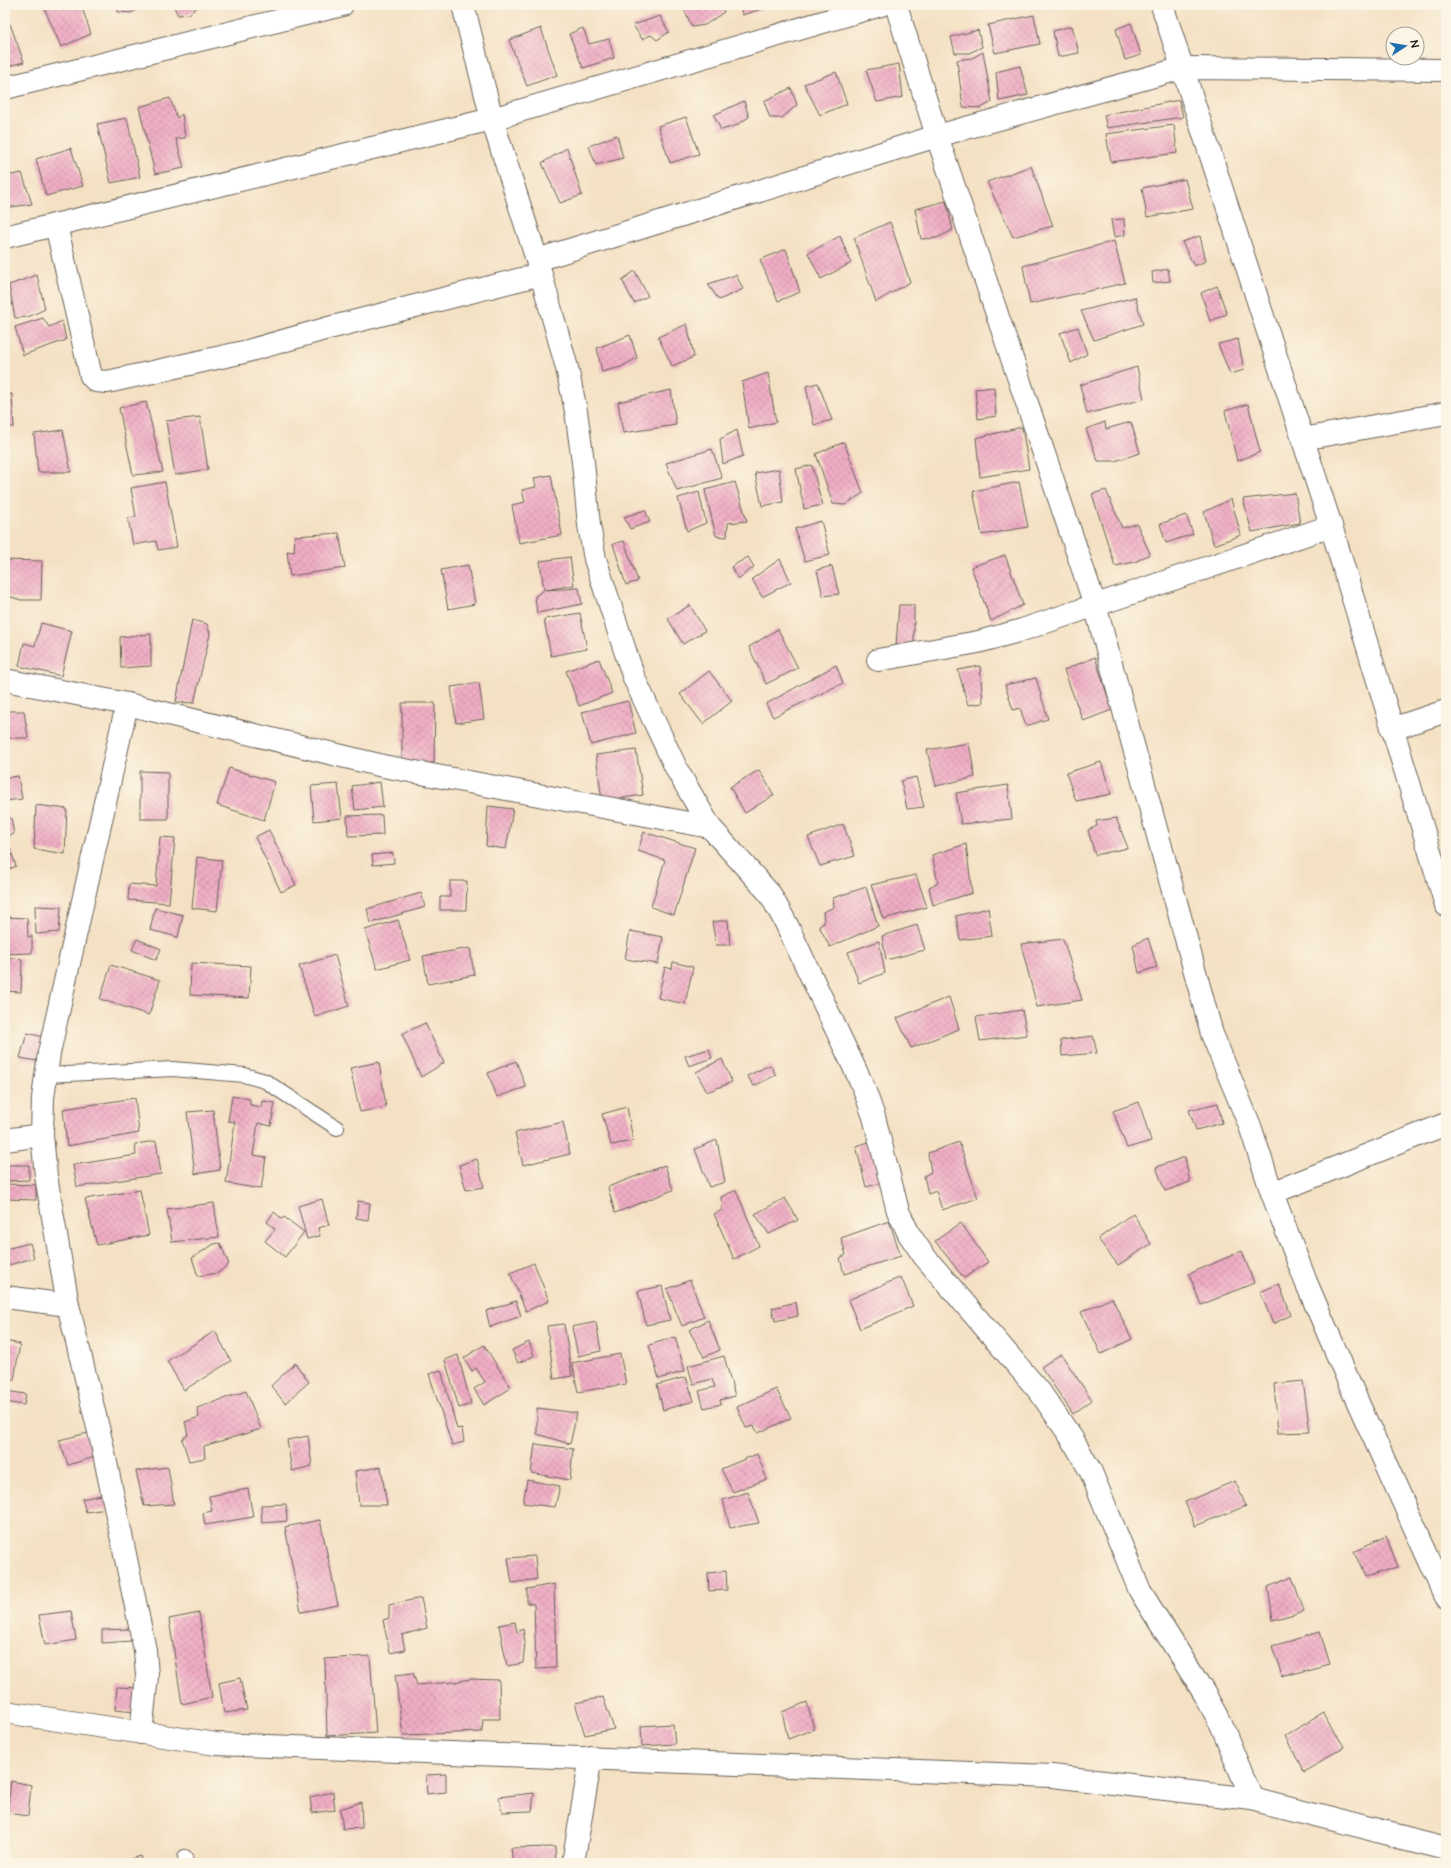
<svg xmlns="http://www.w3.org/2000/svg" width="1451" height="1868" font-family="'Architects Daughter',sans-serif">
<defs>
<pattern id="building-cross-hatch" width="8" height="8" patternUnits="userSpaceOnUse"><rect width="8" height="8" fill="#f0adc5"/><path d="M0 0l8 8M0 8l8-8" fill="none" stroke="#cd94a9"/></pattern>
</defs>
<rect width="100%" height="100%" fill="#fcf5e5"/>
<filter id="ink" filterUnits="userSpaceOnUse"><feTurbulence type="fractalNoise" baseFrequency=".025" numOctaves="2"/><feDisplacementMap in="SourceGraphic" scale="8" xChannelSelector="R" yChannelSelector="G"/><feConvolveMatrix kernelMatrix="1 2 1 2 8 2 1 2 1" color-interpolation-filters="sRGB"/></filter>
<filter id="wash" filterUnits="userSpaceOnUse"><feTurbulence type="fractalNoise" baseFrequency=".012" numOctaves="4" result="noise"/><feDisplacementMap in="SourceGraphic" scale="16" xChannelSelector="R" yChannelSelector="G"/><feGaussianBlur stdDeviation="0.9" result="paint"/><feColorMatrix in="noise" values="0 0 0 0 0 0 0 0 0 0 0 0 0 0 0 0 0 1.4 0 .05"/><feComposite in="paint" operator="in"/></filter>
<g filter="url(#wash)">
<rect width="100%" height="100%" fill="#f4e1c4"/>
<g id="blocks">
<g fill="url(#building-cross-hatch)">
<path d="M43,5H81L91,34L61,47Z"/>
<path d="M117,5H146L131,13L118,12Z"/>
<path d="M173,5H200L189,14L178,15Z"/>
<path d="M687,5H721L724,12L705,25L692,27L683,7Z"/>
<path d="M740,5H769V7L742,15Z"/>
<path d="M1034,15L1040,44L995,53L988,25Z"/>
<path d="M660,16L669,32L657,40L651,35L642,39L633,25Z"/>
<path d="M1131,23L1141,55L1125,60L1116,29Z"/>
<path d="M10,24L24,62L5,67V25Z"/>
<path d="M1072,26L1079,53L1058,57L1053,31Z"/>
<path d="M541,28L557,75L527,86L509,40Z"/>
<path d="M583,28L589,44L609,39L614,58L583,68L569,34Z"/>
<path d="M978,30L982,47L969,53H955L951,37Z"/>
<path d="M983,52L992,102L981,108L963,107L957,60L972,58Z"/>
<path d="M899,64L903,97L877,102L866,70Z"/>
<path d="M1020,66L1028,95L999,101L996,72Z"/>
<path d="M836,72L847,104L820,115L804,84Z"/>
<path d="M791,88L797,105L782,118H770L764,101Z"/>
<path d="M170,98L177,118L182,114L185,138L176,139L184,168L155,174L139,107Z"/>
<path d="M1179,100L1183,117L1107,128L1104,115Z"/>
<path d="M744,101L749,117L735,126L721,130L714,115Z"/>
<path d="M686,117L699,154L670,163L658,126Z"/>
<path d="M127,118L140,177L111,183L97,124Z"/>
<path d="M1174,125L1177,153L1111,162L1106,134Z"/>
<path d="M617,135L623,158L596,165L589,146Z"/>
<path d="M71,148L83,186L46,196L36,159Z"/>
<path d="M567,148L582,195L560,203L542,163Z"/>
<path d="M1031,166L1053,226L1013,237L987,182Z"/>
<path d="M22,173L32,204L5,208V176Z"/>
<path d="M1185,179L1193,209L1147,217L1142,188Z"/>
<path d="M946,201L953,230L937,238L921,239L915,209Z"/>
<path d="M1124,219L1125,235L1114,237L1111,220Z"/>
<path d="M890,222L910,282L876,302L854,238Z"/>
<path d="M840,236L851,263L821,279L808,253Z"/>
<path d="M1200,236L1206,261L1194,266L1182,242Z"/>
<path d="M1114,241L1125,283L1030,304L1023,266Z"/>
<path d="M786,249L800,292L778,301L760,260Z"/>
<path d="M1168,269L1170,281L1153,283L1152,272Z"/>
<path d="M635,271L648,296L634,303L622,280Z"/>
<path d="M37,275L45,309L28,317L15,318L9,285Z"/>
<path d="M736,275L743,289L719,300L708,284Z"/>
<path d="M1217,286L1227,314L1210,321L1201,293Z"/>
<path d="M1135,297L1143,324L1094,340L1081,311Z"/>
<path d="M43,318L49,327L62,321L66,340L23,355L15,327Z"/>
<path d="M687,324L694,357L672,366L658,337Z"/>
<path d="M1078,327L1087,354L1071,363L1060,333Z"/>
<path d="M630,335L637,358L621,367L602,372L597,348Z"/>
<path d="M1238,339L1244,370L1230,374L1218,344Z"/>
<path d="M1137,367L1144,399L1087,414L1080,385Z"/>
<path d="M768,373L776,422L749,429L742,382Z"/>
<path d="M818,383L832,420L814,425L806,386Z"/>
<path d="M994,387L996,416L978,419L975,389Z"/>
<path d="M671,390L676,425L623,433L618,402Z"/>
<path d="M12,394L14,427H5V395Z"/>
<path d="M146,402L163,472L133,475L119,408Z"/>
<path d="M1248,404L1260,452L1237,461L1225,411Z"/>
<path d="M200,417L208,469L175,475L166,421Z"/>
<path d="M1105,422L1106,429L1131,422L1140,453L1115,461H1098L1086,429Z"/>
<path d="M1022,427L1029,469L980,477L976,438Z"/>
<path d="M63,430L71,472H38L34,434Z"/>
<path d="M737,430L743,456L723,464L720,439Z"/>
<path d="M844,442L863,493L845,505L833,504L816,454Z"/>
<path d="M712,449L722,478L677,491L666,463Z"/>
<path d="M812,465L822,505L804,509L796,469Z"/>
<path d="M779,469L783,502L762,506L755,473Z"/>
<path d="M551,475L562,535L519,543L512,505L525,502L522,490L536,487L534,478Z"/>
<path d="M165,482L177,547L158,550L156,541L133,545L128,518L136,517L131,488Z"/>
<path d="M735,482L747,521L728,523L727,537L716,536L705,490Z"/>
<path d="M1019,482L1028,527L982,535L973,491Z"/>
<path d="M1106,490L1122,528L1137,524L1150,554L1135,562L1115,566L1092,494Z"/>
<path d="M699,492L706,523L687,531L678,498Z"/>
<path d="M1295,493L1300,523L1252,532L1243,499Z"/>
<path d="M1231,499L1241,535L1214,545L1204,512Z"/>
<path d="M645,510L650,522L630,529L624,517Z"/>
<path d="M1186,515L1193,534L1166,543L1160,524Z"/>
<path d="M821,521L830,555L805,561L795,529Z"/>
<path d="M339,533L345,568L290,576L287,551L294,552L295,536Z"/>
<path d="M624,541L638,581L626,585L613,544Z"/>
<path d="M1005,555L1023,605L991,621L971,567Z"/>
<path d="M570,557L574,585L546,590L579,588L582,604L537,613L535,596L544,590L540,561Z"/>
<path d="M748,557L754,567L738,579L731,567Z"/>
<path d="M780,559L791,582L762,597L752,579Z"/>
<path d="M5,560L42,561L41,600H21L5,595Z"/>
<path d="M468,565L475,604L448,609L441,570Z"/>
<path d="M832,566L839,594L823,596L817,570Z"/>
<path d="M690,605L705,631L683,644L668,619Z"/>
<path d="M899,605H914V645H896Z"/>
<path d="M580,613L587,649L551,656L544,619Z"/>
<path d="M192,620L207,624L210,634L194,703L176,702Z"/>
<path d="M41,623L72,631L61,676L19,666L24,643L35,646Z"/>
<path d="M778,629L798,668L766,684L749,647Z"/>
<path d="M151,634V666L121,668L120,637Z"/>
<path d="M1095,657L1112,710L1083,721L1064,670Z"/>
<path d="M599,659L612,693L579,706L566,671Z"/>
<path d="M836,665L843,683L773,717L766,704Z"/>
<path d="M980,666L983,703L968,705L958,670Z"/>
<path d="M709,671L732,701L703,724L680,694Z"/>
<path d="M1036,678L1048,719L1026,726L1020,708L1013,710L1005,685Z"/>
<path d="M479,683L484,719L456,723L451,687Z"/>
<path d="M628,701L636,733L591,745L582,712Z"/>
<path d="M402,703H435L434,763H402Z"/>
<path d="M5,711H24L28,738H5Z"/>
<path d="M969,743L975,777L936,786L927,750Z"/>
<path d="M636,750L643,795L602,801L596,755Z"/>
<path d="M1101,762L1111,794L1076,801L1066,773Z"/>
<path d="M229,768L275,782L264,820L217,805Z"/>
<path d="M759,770L774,795L745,813L730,787Z"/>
<path d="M140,771L168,772V819H140Z"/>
<path d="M18,776L22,799L5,801V778Z"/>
<path d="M916,777L924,807L907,809L901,781Z"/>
<path d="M380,782L383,807L355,810L352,786Z"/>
<path d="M338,784L342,818L314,821L311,786Z"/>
<path d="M1008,785L1012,819L961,824L956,793Z"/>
<path d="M36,805L67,809L65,854L34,849Z"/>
<path d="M488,806L513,809L506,849L486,846Z"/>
<path d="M382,815L383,835L348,836L347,816Z"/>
<path d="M11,818L14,834L5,836V819Z"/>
<path d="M1116,818L1128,848L1095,855L1088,830L1097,826L1096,821Z"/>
<path d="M843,824L855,856L820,866L808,837Z"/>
<path d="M269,830L296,885L281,892L255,837Z"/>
<path d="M644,832L695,848L674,915L651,907L665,860L638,851Z"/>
<path d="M160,837L175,838L169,903L128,900L129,884L156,886Z"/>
<path d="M966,844L972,893L933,905L929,887L938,883L932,855Z"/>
<path d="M10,848L16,866L5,871V849Z"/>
<path d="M393,853L394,863L373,865L372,855Z"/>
<path d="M197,857L222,860L217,911L192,908Z"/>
<path d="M916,875L927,907L883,919L871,885Z"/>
<path d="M450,881H467L466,910H440V897H450Z"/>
<path d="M866,887L878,926L830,947L819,926L824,923L823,912L834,907L833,898Z"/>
<path d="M421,893L425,907L371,923L367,909Z"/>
<path d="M35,906L61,907L59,932L36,934Z"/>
<path d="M155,908L183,915L178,937L150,930Z"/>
<path d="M988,908L992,936L960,940L956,916Z"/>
<path d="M5,917L27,918L28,937L32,936V953L5,954Z"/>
<path d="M398,920L410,960L377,969L365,930Z"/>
<path d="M728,920L730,945H716L712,922Z"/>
<path d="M917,925L925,950L886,960L882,936Z"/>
<path d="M630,931L663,937L658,964L625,959Z"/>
<path d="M1148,938L1157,967L1139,973L1133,945Z"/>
<path d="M137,939L161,949L156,960L132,950Z"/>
<path d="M1063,939L1082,1000L1037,1007L1021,944Z"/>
<path d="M879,941L885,973L859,983L848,952Z"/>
<path d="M470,948L474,975L428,984L423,956Z"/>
<path d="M335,955L349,1006L315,1017L299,966Z"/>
<path d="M5,957L22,959L21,992L5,991Z"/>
<path d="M673,962L693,967L685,1004L658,998L665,967L672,969Z"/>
<path d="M191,963L251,966L249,998L190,995Z"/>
<path d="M111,965L160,980L149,1015L100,999Z"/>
<path d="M949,997L959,1029L911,1048L897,1018Z"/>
<path d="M1022,1010L1027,1035L980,1041L976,1017Z"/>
<path d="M425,1023L444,1063L421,1077L402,1034Z"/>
<path d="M27,1033L43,1037L37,1061L20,1058Z"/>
<path d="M1093,1036L1097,1053L1062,1056L1061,1040Z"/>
<path d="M709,1049L712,1058L689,1066L685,1056Z"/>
<path d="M722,1059L732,1082L707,1092L696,1072Z"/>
<path d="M516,1061L526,1087L497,1097L488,1073Z"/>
<path d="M379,1062L386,1107L360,1112L350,1068Z"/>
<path d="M770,1065L776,1075L754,1086L747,1076Z"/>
<path d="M232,1096L250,1099V1105L261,1107L262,1101L275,1103L271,1126L258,1123L253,1155L266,1157L261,1189L226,1183L235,1122L228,1121Z"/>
<path d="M135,1098L139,1133L67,1146L63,1109Z"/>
<path d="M1139,1102L1151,1141L1127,1148L1113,1111Z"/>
<path d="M1218,1103L1222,1123L1196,1130L1189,1110Z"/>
<path d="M627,1107L633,1141L611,1145L602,1114Z"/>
<path d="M213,1110L220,1170L195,1174L187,1112Z"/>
<path d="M563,1122L570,1154L523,1165L515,1133Z"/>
<path d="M717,1140L725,1182L709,1187L695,1149Z"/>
<path d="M156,1141L161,1174L77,1187L73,1165L136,1155L135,1144Z"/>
<path d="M872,1141L881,1183L866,1187L856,1146Z"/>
<path d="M959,1142L978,1198L942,1210L936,1191L928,1194L924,1176L931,1172L928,1153Z"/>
<path d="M1185,1157L1190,1182L1165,1191L1156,1167Z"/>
<path d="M477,1159L484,1187L466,1190L459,1165Z"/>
<path d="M8,1165H29V1180L8,1181Z"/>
<path d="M665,1165L673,1190L615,1213L608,1187Z"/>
<path d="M5,1184L36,1185V1200L5,1199Z"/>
<path d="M140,1190L149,1235L97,1245L85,1199Z"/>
<path d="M736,1190L759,1246L734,1259L714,1214L722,1210L721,1197Z"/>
<path d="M785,1198L798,1220L769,1234L755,1214Z"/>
<path d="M322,1199L329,1225L318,1228L320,1236L307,1239L298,1206Z"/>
<path d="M358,1201L370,1203L368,1220L356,1218Z"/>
<path d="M214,1203L219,1237L172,1242L167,1209Z"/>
<path d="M274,1212L282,1219L284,1217L304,1232L285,1257L265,1241L275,1229L267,1222Z"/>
<path d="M1133,1213L1151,1244L1118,1265L1098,1239Z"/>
<path d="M889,1221L901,1256L844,1274L840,1258L846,1255L841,1238Z"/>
<path d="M961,1223L988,1262L964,1278L935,1241Z"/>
<path d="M30,1243L34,1258L5,1266V1249Z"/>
<path d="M220,1243L229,1264L218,1273L198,1276L192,1258L214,1244Z"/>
<path d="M1242,1251L1254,1283L1201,1305L1189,1274Z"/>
<path d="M534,1263L549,1301L526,1311L510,1273Z"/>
<path d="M901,1277L913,1306L860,1329L848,1300Z"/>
<path d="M690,1280L704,1317L682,1326L667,1289Z"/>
<path d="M1279,1284L1291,1315L1273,1324L1260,1292Z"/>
<path d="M662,1286L670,1320L646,1325L638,1291Z"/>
<path d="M1112,1298L1132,1339L1101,1354L1081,1312Z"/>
<path d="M516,1301L521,1316L490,1327L486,1311Z"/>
<path d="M796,1302L798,1316L775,1321L772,1308Z"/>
<path d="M708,1320L720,1350L704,1357L689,1330Z"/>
<path d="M596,1322L601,1351L578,1356L572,1327Z"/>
<path d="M564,1324L572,1376L554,1379L547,1326Z"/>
<path d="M215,1331L231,1361L184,1390L167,1361Z"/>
<path d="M675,1337L685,1371L659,1379L649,1345Z"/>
<path d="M5,1341L20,1344L14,1380L5,1378Z"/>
<path d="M529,1342L534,1356L518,1363L512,1350Z"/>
<path d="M484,1345L511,1388L484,1405L474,1389L485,1382L476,1368L472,1371L464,1358Z"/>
<path d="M620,1354L626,1384L578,1392L572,1363Z"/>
<path d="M1061,1354L1092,1400L1073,1414L1041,1367Z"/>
<path d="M458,1355L471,1404L459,1408L445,1360Z"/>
<path d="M724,1356L735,1396L720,1400L721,1404L704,1408L699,1391L715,1387L712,1379L693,1384L688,1366Z"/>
<path d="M295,1363L309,1382L285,1403L271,1386Z"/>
<path d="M441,1370L457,1429L462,1428L464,1442L452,1445L429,1374Z"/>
<path d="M686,1377L694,1401L663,1410L657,1385Z"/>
<path d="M1303,1381L1310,1432L1278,1433L1274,1384Z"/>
<path d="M776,1389L791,1418L758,1433L754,1426L746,1428L737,1407Z"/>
<path d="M5,1391L26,1394L24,1405L5,1402Z"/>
<path d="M246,1391L261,1429L204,1446L205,1458L189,1461L182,1439L188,1435L185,1422L199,1417L197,1408Z"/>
<path d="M537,1408L577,1413L570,1444L537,1434Z"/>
<path d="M88,1433L95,1457L68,1465L59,1440Z"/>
<path d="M308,1436L312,1466L292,1471L287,1440Z"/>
<path d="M535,1444L573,1449L570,1480L531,1473Z"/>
<path d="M757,1454L767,1479L733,1492L721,1469Z"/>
<path d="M168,1467L174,1504L144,1506L136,1471Z"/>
<path d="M381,1467L387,1505H359L355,1471Z"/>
<path d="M527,1480L560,1486L555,1507L523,1503Z"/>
<path d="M1235,1481L1246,1506L1195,1526L1185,1502Z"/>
<path d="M248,1489L253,1517L205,1525L203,1513L212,1511L209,1496Z"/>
<path d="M748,1492L759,1523L730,1528L723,1500Z"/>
<path d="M106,1494L107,1509L86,1512L82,1499Z"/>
<path d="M286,1504L287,1521L262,1523L261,1505Z"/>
<path d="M320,1520L338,1605L301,1612L285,1527Z"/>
<path d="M1386,1536L1398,1567L1365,1577L1354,1551Z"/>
<path d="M535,1556L537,1579L512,1583L508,1558Z"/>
<path d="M726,1571L727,1590L709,1591L708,1573Z"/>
<path d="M1292,1577L1304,1611L1273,1620L1268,1587Z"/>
<path d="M554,1584L556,1668L536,1669L534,1604L527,1603V1589Z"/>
<path d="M421,1598L427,1628L402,1635L405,1650L390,1653L383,1620L389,1618V1605Z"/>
<path d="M71,1611L76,1640L45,1645L39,1615Z"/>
<path d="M199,1613L212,1697L182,1704L169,1619Z"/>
<path d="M515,1622L517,1632L523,1629L525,1642L523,1663L507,1666L499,1625Z"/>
<path d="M130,1629L131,1641L102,1643V1630Z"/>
<path d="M1320,1632L1330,1664L1282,1677L1272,1646Z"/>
<path d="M370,1656L376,1733L327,1736L325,1659Z"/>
<path d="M413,1673L417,1685L454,1682L471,1679L499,1680L500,1719H483L482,1732L403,1735L395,1675Z"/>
<path d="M240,1678L247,1710L224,1713L219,1683Z"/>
<path d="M117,1687L137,1688L136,1712L115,1710Z"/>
<path d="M603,1697L614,1729L585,1735L575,1703Z"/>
<path d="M807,1702L814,1729L788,1739L782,1712Z"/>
<path d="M1324,1713L1343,1749L1303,1771L1286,1735Z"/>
<path d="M673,1724L675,1744L642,1746L641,1726Z"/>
<path d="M446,1774V1792L427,1794L426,1775Z"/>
<path d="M11,1781L31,1785L28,1816L7,1813Z"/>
<path d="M333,1792L335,1810L312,1813L310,1797Z"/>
<path d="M534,1793L532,1811L502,1812L498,1797Z"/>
<path d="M361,1802L362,1828L343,1829L340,1809Z"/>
<path d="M555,1847L556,1863H513L511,1848Z"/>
<path d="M141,1856L143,1863H118Z"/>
<path d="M209,1859V1863H194V1860Z"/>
</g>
</g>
</g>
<g filter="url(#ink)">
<use href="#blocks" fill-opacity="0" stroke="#686157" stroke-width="1"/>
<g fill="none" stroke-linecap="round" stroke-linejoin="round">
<defs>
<g id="lane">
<path d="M46,1075L173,1069L244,1075L265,1081L337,1128"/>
<path d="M185,1857L186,1863"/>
</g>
<g id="street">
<path d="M463,5L492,119L537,260L567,368L576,411L583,462L589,525L595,559L634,678L677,770L710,827L770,894L786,923L863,1086L874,1117L898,1211L909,1234L924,1256L1040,1392L1073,1440L1091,1472L1140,1591L1204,1693L1221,1724L1252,1799"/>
<path d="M896,5L937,136L1095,605L1212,1034L1250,1126L1272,1193L1306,1282L1355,1396L1446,1597"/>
<path d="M1162,5L1331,526L1446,905"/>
<path d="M5,88L342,5"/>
<path d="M56,225L91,376L96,381L107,382L244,352L325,329L541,274"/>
<path d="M5,237L492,119L881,5"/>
<path d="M537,260L937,136L1183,68L1446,70"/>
<path d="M1303,439L1446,413"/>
<path d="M878,660L978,642L1022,630L1331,526"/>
<path d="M5,680L127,704L383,766L710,827"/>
<path d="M127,704L49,1053L43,1098L42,1135L46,1176L68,1305L102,1444L145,1650L147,1676L141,1733"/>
<path d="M1392,729L1446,711"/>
<path d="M5,1140L42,1135"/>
<path d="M1272,1193L1446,1124"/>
<path d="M5,1297L68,1305"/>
<path d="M5,1712L216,1744L1052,1776L1252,1799L1446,1848"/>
<path d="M573,1863L591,1757"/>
</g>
</defs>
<use href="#lane" stroke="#686157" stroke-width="16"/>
<use href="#street" stroke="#686157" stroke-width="24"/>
<use href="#lane" stroke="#fff" stroke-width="14"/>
<use href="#street" stroke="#fff" stroke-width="22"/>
</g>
</g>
<rect width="1451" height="1868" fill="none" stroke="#fcf5e5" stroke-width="20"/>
<g transform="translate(1405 46) rotate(78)"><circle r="19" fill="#fcf5e5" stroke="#a29e95"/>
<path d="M0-3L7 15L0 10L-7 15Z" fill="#1f6fb2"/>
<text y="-6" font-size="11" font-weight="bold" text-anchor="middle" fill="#1c1c1c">N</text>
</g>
</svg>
